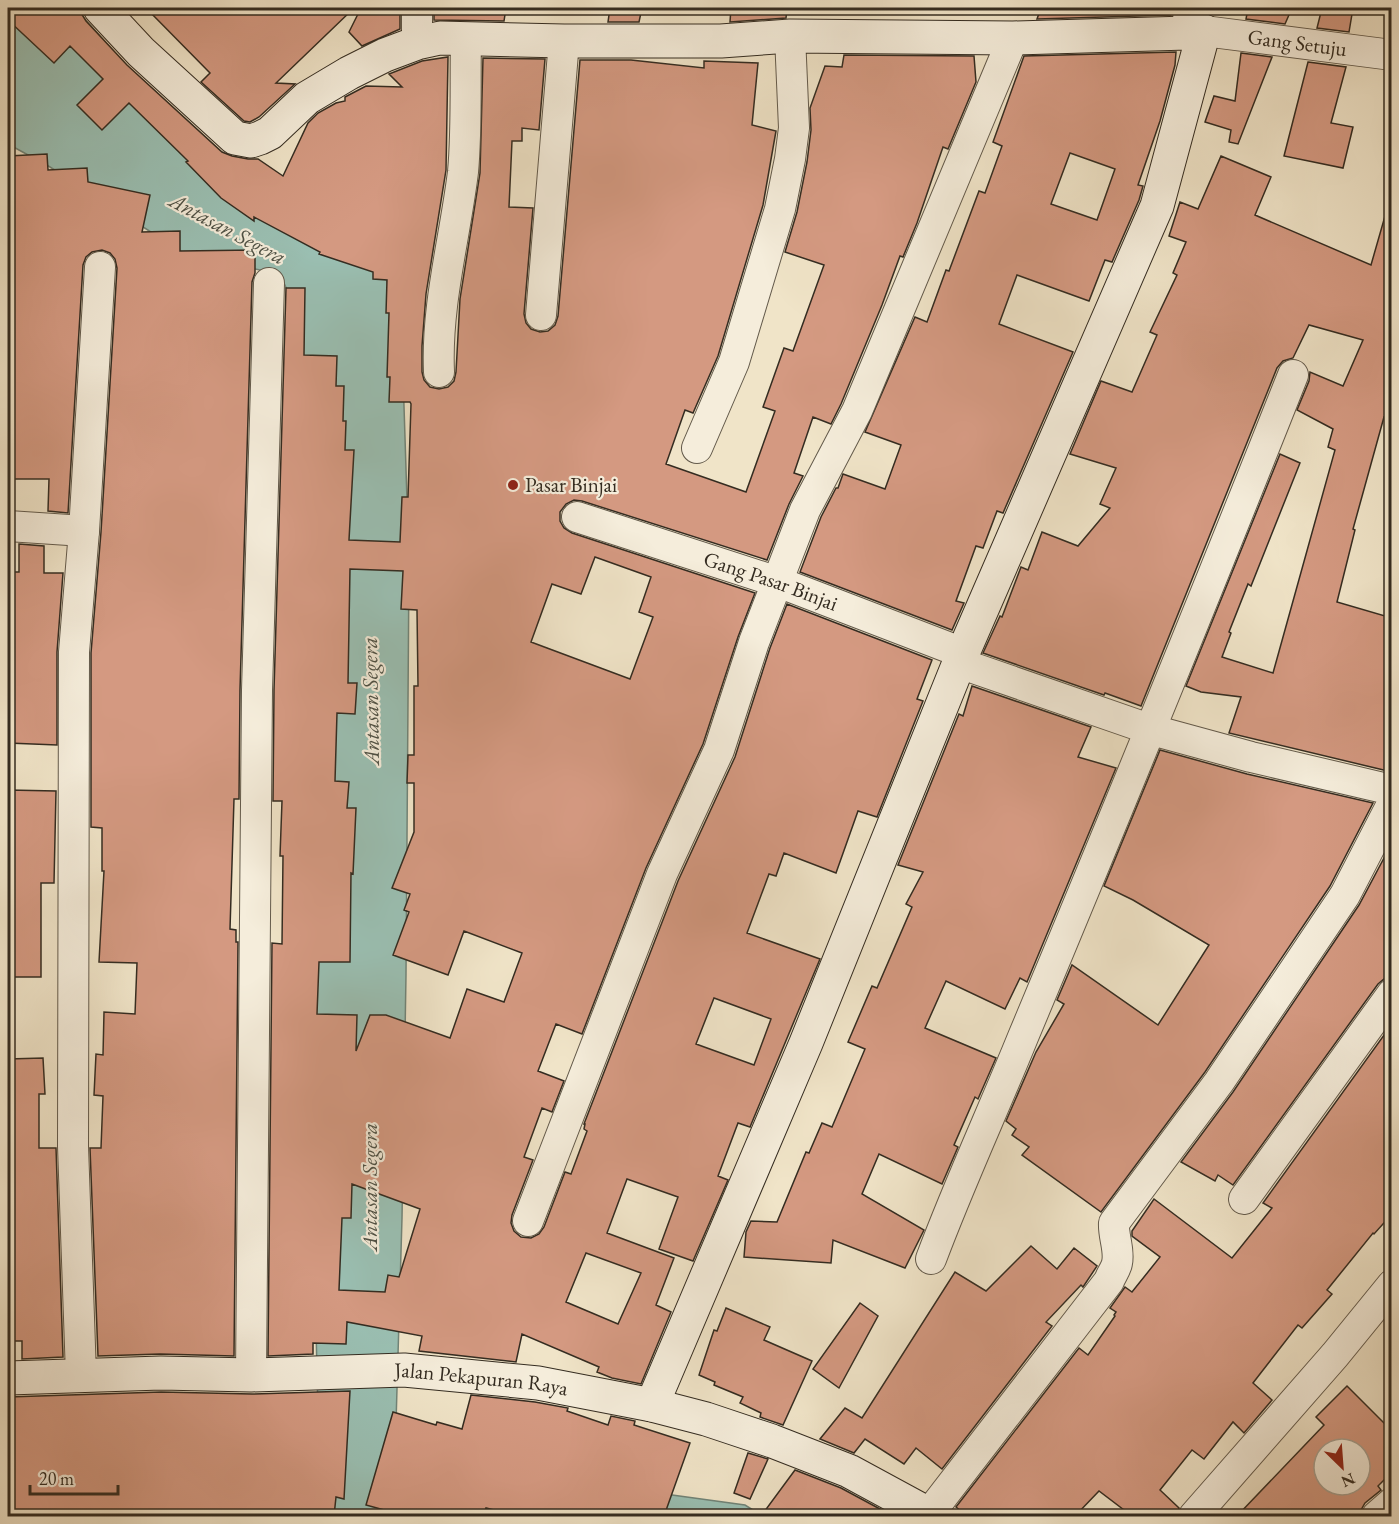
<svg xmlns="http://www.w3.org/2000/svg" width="1399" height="1524" font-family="'EB Garamond',serif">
<rect width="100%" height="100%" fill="#f0e4c8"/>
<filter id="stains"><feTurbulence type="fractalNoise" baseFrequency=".00333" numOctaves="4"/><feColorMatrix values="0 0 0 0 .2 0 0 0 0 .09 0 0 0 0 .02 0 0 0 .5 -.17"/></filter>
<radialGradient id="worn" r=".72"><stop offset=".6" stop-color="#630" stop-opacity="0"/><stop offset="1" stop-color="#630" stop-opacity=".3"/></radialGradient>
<path fill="#9abfb2" stroke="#718478" stroke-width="1.5" d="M8,8H75L181,127L382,262L393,306L403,375L409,563L406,975L402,1218L395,1457L745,1505L763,1516H8V1480L70,1463L319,1457L292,301L284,283L265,271L185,254L50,167L8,144Z"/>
<g fill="#d49981" stroke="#342c21" stroke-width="1.5" fill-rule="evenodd">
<path d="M8,8H78L86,21L127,65L222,152L232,156L248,159H258L283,176L308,123L318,113L336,103L345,101V97L366,86L402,87L389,74L422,61L448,57L446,170L426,294L422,346V372L424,380L430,387L439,389L448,387L454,381L456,372L460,299L480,173L483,58L545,59L539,130L522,128V141H512L509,207L533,208L524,314L526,323L531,329L540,332L548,331L555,325L558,316L580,60H631L704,68V61L758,63L752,125L776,131L763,205L718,356L693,413L685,410L666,464L746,492L775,411L763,407L784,348L793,351L824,265L785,252L797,212L807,162L811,130L810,108L825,66L842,67L844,55L974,56L976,82L948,149L943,147L917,223L903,257L900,256L882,305L841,404L831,424L813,417L794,473L803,476L789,504L767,560L582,501L574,500L566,504L560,512V521L564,528L572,533L755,593L738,637L703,744L646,868L582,1034L556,1024L538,1071L564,1081L552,1112L542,1108L524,1157L533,1160L512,1215L511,1223L514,1231L521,1237L531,1238L539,1234L544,1227L565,1172L571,1174L587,1131L584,1129L585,1124H584L678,881L735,757L770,648L787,604L932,660L917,699L923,701L877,817L858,811L836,873L784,853L776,876L769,874L747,933L820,959L750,1127L738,1123L718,1176L728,1180L693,1261L659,1249L678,1197L627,1179L607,1233L674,1258L656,1305L671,1312L641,1384L612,1378L597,1372L599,1367L522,1334L516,1362L419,1351L422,1336L347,1322L346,1344L313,1343V1354L268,1356L272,943L282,944L283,856H280L282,801H273L274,690L286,288H305L304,355L337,356L336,386H344L343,421H346L345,450H354L349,540L400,542L402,497H408L411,404L410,402H389L390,377H387L389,313H386L387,280L373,279V272L319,254L320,252L254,217V221L221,198L186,162L188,161L129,103L102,130L77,105L103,79L70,46L54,63L8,20ZM595,557L651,577L639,612L653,617L630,679L531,642L552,584L581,594ZM350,569L403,571L401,609L417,610L418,686H414V755H408L407,783H414V832L392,888L410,894L404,910L409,912L393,955L448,975L464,931L522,953L504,1002L467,989L450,1038L386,1015H370L356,1051L357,1015L317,1014L319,962H350L351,873L353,874L356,808H347L349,782L335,781L337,713L355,714L357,683H348ZM714,998L771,1019L754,1065L696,1044ZM352,1184L420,1209L399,1277L388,1275L385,1292L339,1290L342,1218H351ZM586,1253L641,1273L618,1324L566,1302Z"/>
<path d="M146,8H354L276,83L295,84L259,117L250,122L244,121L201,82L210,73Z"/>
<path d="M361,8H400V29L362,46L349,32Z"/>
<path d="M434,8H506L504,21L434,20Z"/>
<path d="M610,8H642L639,22H608Z"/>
<path d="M731,8H787L786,18L730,22Z"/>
<path d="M1041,8H1172L1171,15L1037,19Z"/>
<path d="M1248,8H1292L1285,24L1246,19Z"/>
<path d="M1322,8H1353L1349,32L1317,28Z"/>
<path d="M1176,52L1175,65L1160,121L1138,185L1143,186L1139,200L1112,262L1105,260L1089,301L1017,275L999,324L1073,352L1003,513L997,511L983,548L976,546L956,601L964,603L952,630L800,572L821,517L836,488H838L843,474L885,489L901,445L865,432L915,317L927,322L946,270L949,271L979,191L985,193L1002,146L993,142L1024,56ZM1070,153L1115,169L1097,220L1051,204Z"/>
<path d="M1241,53L1272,57L1238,144L1229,142L1231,130L1205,122L1214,96L1235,101Z"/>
<path d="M1308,62L1346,67L1331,123L1353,127L1343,168L1284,156Z"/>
<path d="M47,154L48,170L87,168L88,182L150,195L142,232L180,231V251L255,250V273L252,282L240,690L239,799H234L230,929L236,930V942H238L234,1356L160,1354L98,1356L90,1148H101L103,1096L94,1095L96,1054L103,1055L104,1012L135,1014L137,963L99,962L104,871H102V828L91,827V653L101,532L117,268L115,259L110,253L102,250L92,252L86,257L83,265L68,513L48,511L49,479H8V156Z"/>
<path d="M1221,156L1271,177L1255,215L1371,265L1385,216L1392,217V419L1384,417L1353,529L1355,530L1337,602L1392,618V772L1229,733L1241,697L1201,692L1186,686L1280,454L1300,463L1251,586L1248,584L1229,632L1231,633L1222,657L1273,673L1335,450L1328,447L1333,429L1297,410L1309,381L1310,372L1343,386L1363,340L1309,325L1293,358L1283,361L1277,368L1141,706L1105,693L1104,695L983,653L1000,616L1002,617L1021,567L1028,570L1042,532L1078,546L1110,508L1100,504L1116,468L1070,454L1101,381L1132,392L1157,335L1150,332L1177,275L1173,273L1186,242L1169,236L1180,202L1198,209Z"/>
<path d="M19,544L44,546V573H63L57,652V745L8,743V572H19Z"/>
<path d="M972,686L1091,727L1078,757L1116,768L1027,982L1020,978L1005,1009L946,981L925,1028L996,1058L978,1099L975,1097L954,1145L958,1147L942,1184L879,1154L862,1194L924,1230L905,1268L833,1240L831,1263L744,1257L746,1232L751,1221L777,1222L806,1152L809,1153L822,1123L832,1127L865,1049L848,1042L872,986L877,988L912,907L906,904L923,872L898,865L959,714L963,716Z"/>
<path d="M1160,750L1247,774L1373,803L1330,886L1205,1072L1101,1212L1022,1155L1029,1147L1012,1135L1016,1129L1006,1121L1036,1052L1064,1004L1057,1000L1072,965L1158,1025L1209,945L1133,900L1104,886Z"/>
<path d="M8,790L56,791L54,883H41V977H8Z"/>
<path d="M1392,843V977L1384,979L1378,984L1233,1185L1218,1175L1215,1181L1181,1162L1233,1092L1359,905Z"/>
<path d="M1392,1024V1214L1374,1234L1373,1233L1327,1290L1332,1294L1302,1328L1298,1325L1253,1383L1272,1400L1244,1433L1233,1422L1204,1459L1192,1450L1160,1490L1179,1508L1177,1516H1132L1099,1491L1075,1516H967L956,1507L1079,1348L1088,1355L1115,1316L1114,1315L1116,1312L1110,1308L1125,1287L1132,1292L1160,1257L1132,1236V1231L1154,1199L1232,1258L1272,1208L1263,1203Z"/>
<path d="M43,1058L45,1094H39V1148H56L63,1357L22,1359V1341H8V1059Z"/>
<path d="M1031,1246L1057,1269L1074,1248L1097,1266L1083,1287L1081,1285L1046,1322L1052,1326L942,1469L916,1448L904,1464L865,1439L854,1453L820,1439L845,1408L862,1418L955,1272L986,1291Z"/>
<path d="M860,1303L878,1316L839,1388L813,1369Z"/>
<path d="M726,1308L770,1327L764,1340L812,1361L783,1425L760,1417L761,1413L740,1403L743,1397L714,1385L715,1382L699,1375L714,1330L717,1331Z"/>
<path d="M1347,1386L1392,1431V1472L1378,1486L1381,1490L1365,1503L1361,1510L1360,1516H1237L1324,1425L1316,1417ZM1324,1449H1360V1485H1324Z"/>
<path d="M350,1391L344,1499L336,1497L334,1516H8V1397L161,1392L252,1394Z"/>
<path d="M471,1395L535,1402L568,1408L567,1411L608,1425L611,1416L635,1421L634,1425L690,1443L664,1516H516L486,1508L483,1516H474L452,1510L450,1516H406L366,1505L393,1412L436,1425L437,1422L462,1429Z"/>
<path d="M748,1453L768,1459L750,1499L734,1493Z"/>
<path d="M795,1470L841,1488L893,1516H761Z"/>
</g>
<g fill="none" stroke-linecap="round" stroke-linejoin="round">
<defs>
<g id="street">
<path id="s1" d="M1204,31L1392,55"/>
<path d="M1187,33L1189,8"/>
<path d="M417,43V8"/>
<path d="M541,315L564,41"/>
<path d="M439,372C436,305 455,238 463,172C467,130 465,81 466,39"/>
<path d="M697,448L734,362L780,209L790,159L794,128L790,36"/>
<path id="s2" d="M577,517L778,582L963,653"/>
<path d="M8,526L84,531"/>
<path d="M959,663L1152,730L1251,757L1392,790"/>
<path d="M1244,1199L1392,994"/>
<path d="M528,1221L662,874L719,750L754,642L805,510L857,411L1013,38"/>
<path d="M931,1259C959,1184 993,1111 1023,1037C1115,817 1205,597 1293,375"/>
<path d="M81,1375L73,1146L74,652L84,531L100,267"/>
<path d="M251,1375L257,690L269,283"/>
<path d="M929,1514L1109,1281C1111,1275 1116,1269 1117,1263C1120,1250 1113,1236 1114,1223L1219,1082L1345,895L1392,804"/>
<path d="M1194,1516L1335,1355L1392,1285"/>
<path d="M1377,1516L1392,1503"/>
</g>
<g id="secondary">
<path d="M100,8L141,52L235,138L251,141L260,138L270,133L307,98L349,73L385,55L417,43L440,38L564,41H721L790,36L1013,38L1187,33L1204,31L1157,206L963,653L806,1043L652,1405"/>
<path id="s3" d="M8,1378L161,1373L251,1375L404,1370L538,1383L652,1405L706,1419L772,1441L849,1471L932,1516"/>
</g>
</defs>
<use href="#street" stroke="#635a4b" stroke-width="32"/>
<use href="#secondary" stroke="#342c21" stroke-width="35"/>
<use href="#street" stroke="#f5eddb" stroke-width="30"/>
<use href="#secondary" stroke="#f5eddb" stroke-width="33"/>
</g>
<circle fill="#8f2418" stroke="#f5eddb" stroke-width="2" cx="513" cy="485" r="6"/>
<g text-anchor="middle" stroke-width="4.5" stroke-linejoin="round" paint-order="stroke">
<g font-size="21" fill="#342c21" stroke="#f5eddb">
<text dy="7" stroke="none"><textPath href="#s1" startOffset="94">Gang Setuju</textPath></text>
<text dy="7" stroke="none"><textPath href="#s2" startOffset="204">Gang Pasar Binjai</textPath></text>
<text dy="7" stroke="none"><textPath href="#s3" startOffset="474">Jalan Pekapuran Raya</textPath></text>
</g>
<g font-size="21" fill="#342c21" stroke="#f5eddb" text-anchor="start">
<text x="525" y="492">Pasar Binjai</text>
</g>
<g font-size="22" font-style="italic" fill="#4e5145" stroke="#f5eddb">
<text transform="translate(228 228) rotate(28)" y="8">Antasan Segera</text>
<text transform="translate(370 701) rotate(-91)" y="8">Antasan Segera</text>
<text transform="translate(369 1187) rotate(-90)" y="8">Antasan Segera</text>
</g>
</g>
<rect width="1399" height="1524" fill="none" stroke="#f0e4c8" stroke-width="30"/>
<rect x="9" y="9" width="1381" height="1506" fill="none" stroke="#342c21" stroke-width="3"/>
<rect x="15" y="15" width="1369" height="1494" fill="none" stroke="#342c21" stroke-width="1.5"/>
<g transform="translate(1342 1467) rotate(155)"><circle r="28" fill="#f5eddb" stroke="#a8a091" stroke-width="1.5"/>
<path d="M0-4.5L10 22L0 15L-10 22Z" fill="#8f2418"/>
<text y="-9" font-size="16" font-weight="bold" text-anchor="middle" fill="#342c21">N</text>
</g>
<path d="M30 1485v9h88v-9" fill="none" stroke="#342c21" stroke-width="3"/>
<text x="39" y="1485" font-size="18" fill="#342c21" stroke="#f5eddb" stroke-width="4.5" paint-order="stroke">20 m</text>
<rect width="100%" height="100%" filter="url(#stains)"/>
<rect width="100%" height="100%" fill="url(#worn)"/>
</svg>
